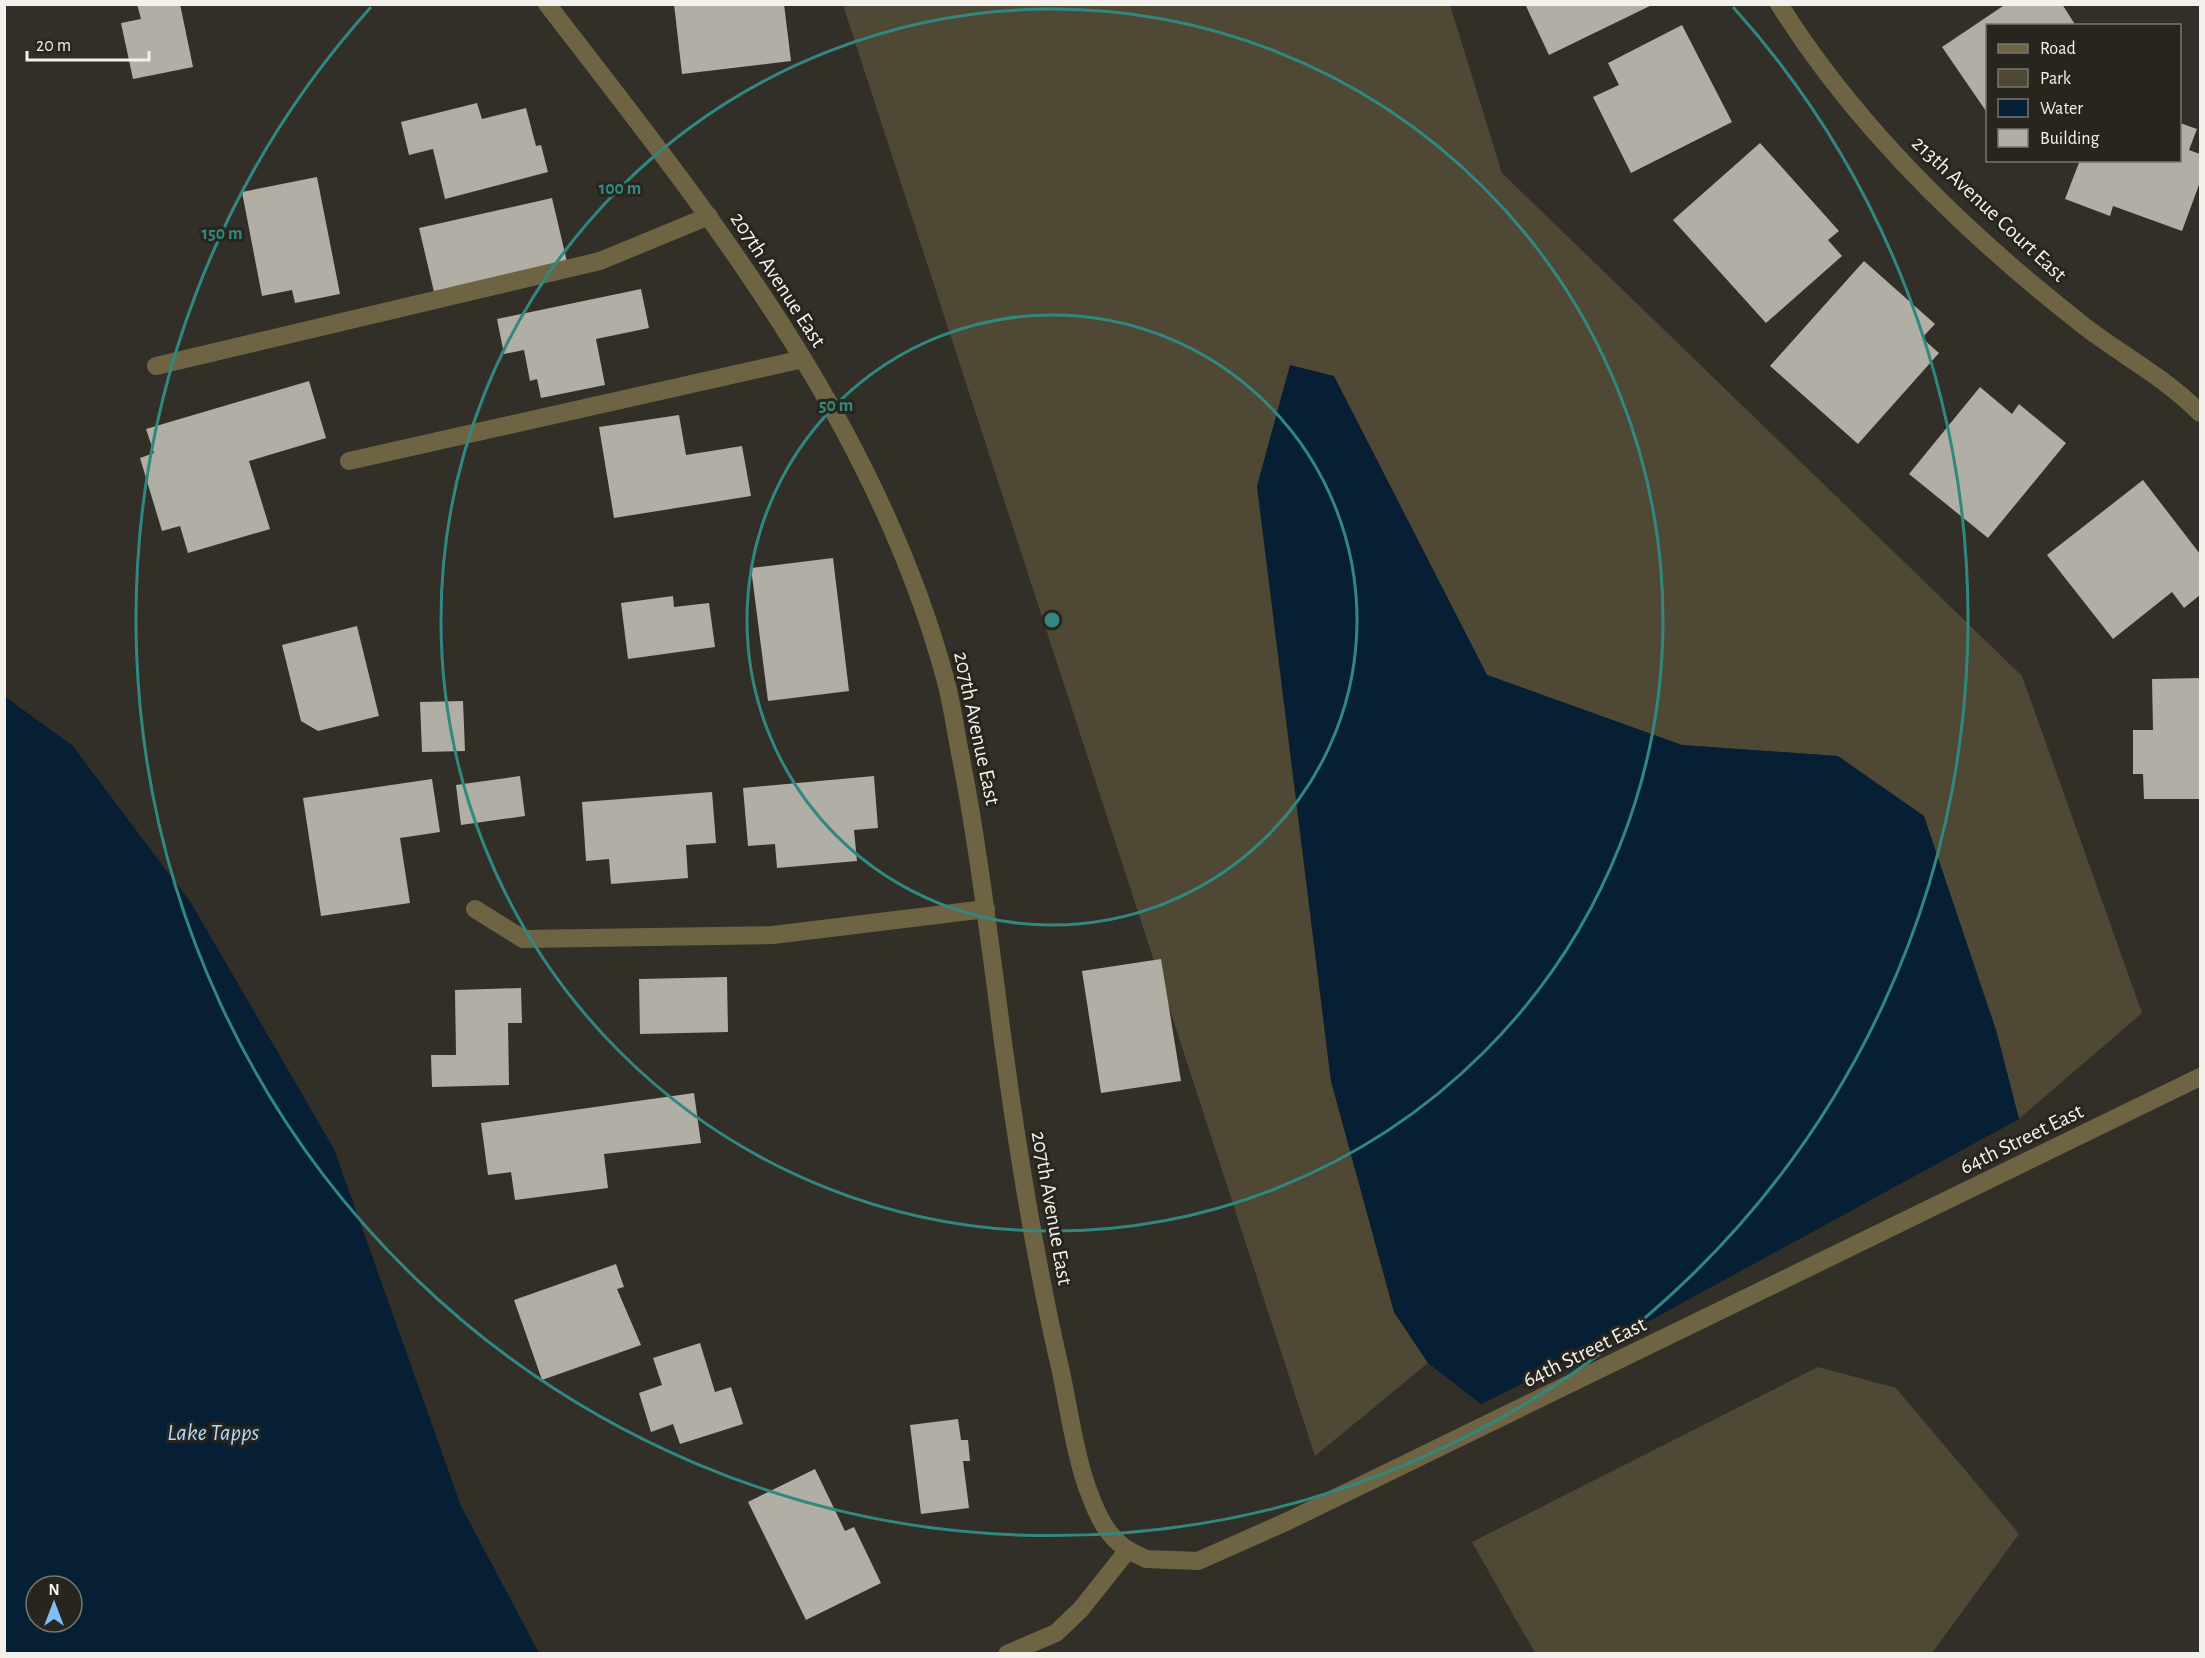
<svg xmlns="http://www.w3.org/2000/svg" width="2205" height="1658" font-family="'Alegreya Sans',sans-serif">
<rect width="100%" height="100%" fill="#322f28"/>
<g fill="#4e4835">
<path d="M843,5H1450L1502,173L2022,676L2142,1013L2019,1119L1996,1030L1838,756L1682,745L1487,675L1334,377L1257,486L1331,1081L1394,1312L1428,1363L1315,1456Z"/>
<path d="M1818,1367L1896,1388L2019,1534L1932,1653H1535L1472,1542Z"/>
</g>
<g fill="#061f34" fill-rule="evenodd">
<path d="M1290,365L1334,376L1487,675L1682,745L1838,756L1924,816L1996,1030L2019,1119L1651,1320L1481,1404L1428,1363L1394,1312L1331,1081L1257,486Z"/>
<path d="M4,696L72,745L191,903L334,1149L461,1506L539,1653H5ZM36,1586H72V1622H36Z"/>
</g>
<g fill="#b1aea5">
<path d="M137,4H180L193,67L133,79L121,23L141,19Z"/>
<path d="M674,4H784L791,61L682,74Z"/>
<path d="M1525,4H1654L1549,55Z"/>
<path d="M2006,4H2062L2076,26H1988V114L1942,47Z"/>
<path d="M1682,25L1732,122L1631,173L1593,97L1619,85L1608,63Z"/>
<path d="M477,103L482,119L526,108L536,146L541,145L548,172L445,199L433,149L409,155L401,122Z"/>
<path d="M2180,123L2197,129L2189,150L2200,154V182L2182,231L2113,206L2110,216L2065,199L2080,160H2180Z"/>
<path d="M1760,143L1839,231L1828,240L1842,256L1766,323L1673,220Z"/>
<path d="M317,177L340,294L295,303L292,290L262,296L242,192Z"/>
<path d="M552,198L567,262L434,292L419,228Z"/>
<path d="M1864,261L1935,324L1922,338L1939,353L1858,444L1770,366Z"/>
<path d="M641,289L649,328L596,339L605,385L541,398L537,379L530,381L524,350L504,354L497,319Z"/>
<path d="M309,381L326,438L249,461L270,529L188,553L180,526L162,531L140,458L154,453L146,429Z"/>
<path d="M1980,387L2012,414L2019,404L2066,443L1988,538L1909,474Z"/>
<path d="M679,415L686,455L742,446L751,496L614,518L599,427Z"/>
<path d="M2143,480L2200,554V595L2184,608L2172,592L2113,639L2047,555Z"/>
<path d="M833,558L849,691L768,701L751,568Z"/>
<path d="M673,596L674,607L709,603L715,647L628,659L621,603Z"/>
<path d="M357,626L379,716L318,731L301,721L282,645Z"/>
<path d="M2200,678V799H2144L2143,774H2133V730H2153L2152,679Z"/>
<path d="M463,701L465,751L422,752L420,702Z"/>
<path d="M520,776L525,816L461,825L456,785Z"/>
<path d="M874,776L878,828L854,830L857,861L777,868L775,844L748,846L743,788Z"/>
<path d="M432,779L440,832L400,838L410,903L321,916L303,798Z"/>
<path d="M712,792L716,843L686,845L688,878L611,884L609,859L586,861L582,802Z"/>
<path d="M1161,959L1181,1081L1101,1093L1082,971Z"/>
<path d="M727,977L728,1032L640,1034L639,979Z"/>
<path d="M521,988L522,1023H508L509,1085L432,1087L431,1055H456L455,990Z"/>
<path d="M694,1093L701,1143L604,1154L608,1188L515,1200L511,1172L488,1175L481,1123Z"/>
<path d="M616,1264L624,1287L617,1289L641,1345L542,1380L514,1300Z"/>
<path d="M700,1343L715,1392L731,1387L743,1424L680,1444L673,1424L651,1432L639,1393L662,1385L653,1358Z"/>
<path d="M958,1419L961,1440H968L970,1461H963L969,1508L921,1514L910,1425Z"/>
<path d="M815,1469L845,1531L854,1527L881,1583L806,1620L748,1502Z"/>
</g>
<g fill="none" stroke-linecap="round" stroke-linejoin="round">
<g stroke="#6e6443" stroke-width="18">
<path d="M156,366L600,261L709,216"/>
<path d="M349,461L803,359"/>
<path d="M475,909L523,939L773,935L986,909"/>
</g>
<g stroke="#6e6443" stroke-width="18">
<path d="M547,4C708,212 875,420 945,678C952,703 955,728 960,753C976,834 986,915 997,996C1013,1123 1032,1247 1061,1372C1069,1410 1076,1460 1090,1495C1098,1517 1108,1537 1128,1550"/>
<path d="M1779,4C1857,129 1969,236 2084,326C2123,356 2166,378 2200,413"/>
<path d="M1007,1654L1056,1633L1081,1609L1128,1550L1146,1559L1198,1561L1288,1521L2200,1077"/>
</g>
</g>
<g fill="none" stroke="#318881" stroke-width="3">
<circle cx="1052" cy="620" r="305"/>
<circle cx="1052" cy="620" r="611"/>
<path d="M1733 7A916 916 0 1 1 371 7"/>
</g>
<g text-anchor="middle" stroke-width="6" stroke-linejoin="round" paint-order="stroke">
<g font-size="22" fill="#f2f1ec" stroke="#28251e">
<text transform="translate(1990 208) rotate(43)" y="8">213th Avenue Court East</text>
<text transform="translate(779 279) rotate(57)" y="8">207th Avenue East</text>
<text transform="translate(978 728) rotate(78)" y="8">207th Avenue East</text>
<text transform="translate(2021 1138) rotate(-26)" y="8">64th Street East</text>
<text transform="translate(1053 1208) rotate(80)" y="8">207th Avenue East</text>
<text transform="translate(1584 1351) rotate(-26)" y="8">64th Street East</text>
</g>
<g font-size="24" font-style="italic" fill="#b2d7fc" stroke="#28251e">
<text x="213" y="1440">Lake Tapps</text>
</g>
</g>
<circle cx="1052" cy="620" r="9" fill="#318881" stroke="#28251e" stroke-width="3"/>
<g font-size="18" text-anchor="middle" font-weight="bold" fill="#318881" stroke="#28251e" stroke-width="6" stroke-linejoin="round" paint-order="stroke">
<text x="620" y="194">100 m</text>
<text x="222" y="239">150 m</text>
<text x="836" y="411">50 m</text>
</g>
<rect width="2205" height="1658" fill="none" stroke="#f2f1ec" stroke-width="12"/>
<rect x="1986" y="24" width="195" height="138" fill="#28251e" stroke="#797770" stroke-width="1.5"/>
<rect x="1998" y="44" width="30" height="9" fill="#6e6443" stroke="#797770" stroke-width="1.5"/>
<text x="2040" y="54" font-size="18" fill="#f2f1ec">Road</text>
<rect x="1998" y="69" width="30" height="18" fill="#4e4835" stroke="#797770" stroke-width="1.5"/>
<text x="2040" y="84" font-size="18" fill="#f2f1ec">Park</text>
<rect x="1998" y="99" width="30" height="18" fill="#061f34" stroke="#797770" stroke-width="1.5"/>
<text x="2040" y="114" font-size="18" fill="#f2f1ec">Water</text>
<rect x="1998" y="129" width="30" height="18" fill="#b1aea5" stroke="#797770" stroke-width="1.5"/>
<text x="2040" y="144" font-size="18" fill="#f2f1ec">Building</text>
<g transform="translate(54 1604)"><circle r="28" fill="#28251e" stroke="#797770" stroke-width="1.5"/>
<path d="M0-4.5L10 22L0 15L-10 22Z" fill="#7ebef9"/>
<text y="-9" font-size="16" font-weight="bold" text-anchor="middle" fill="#f2f1ec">N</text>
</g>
<path d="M27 51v9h122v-9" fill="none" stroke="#f2f1ec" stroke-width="3"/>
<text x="36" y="51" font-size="18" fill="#f2f1ec" stroke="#28251e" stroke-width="4.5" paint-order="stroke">20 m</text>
</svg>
